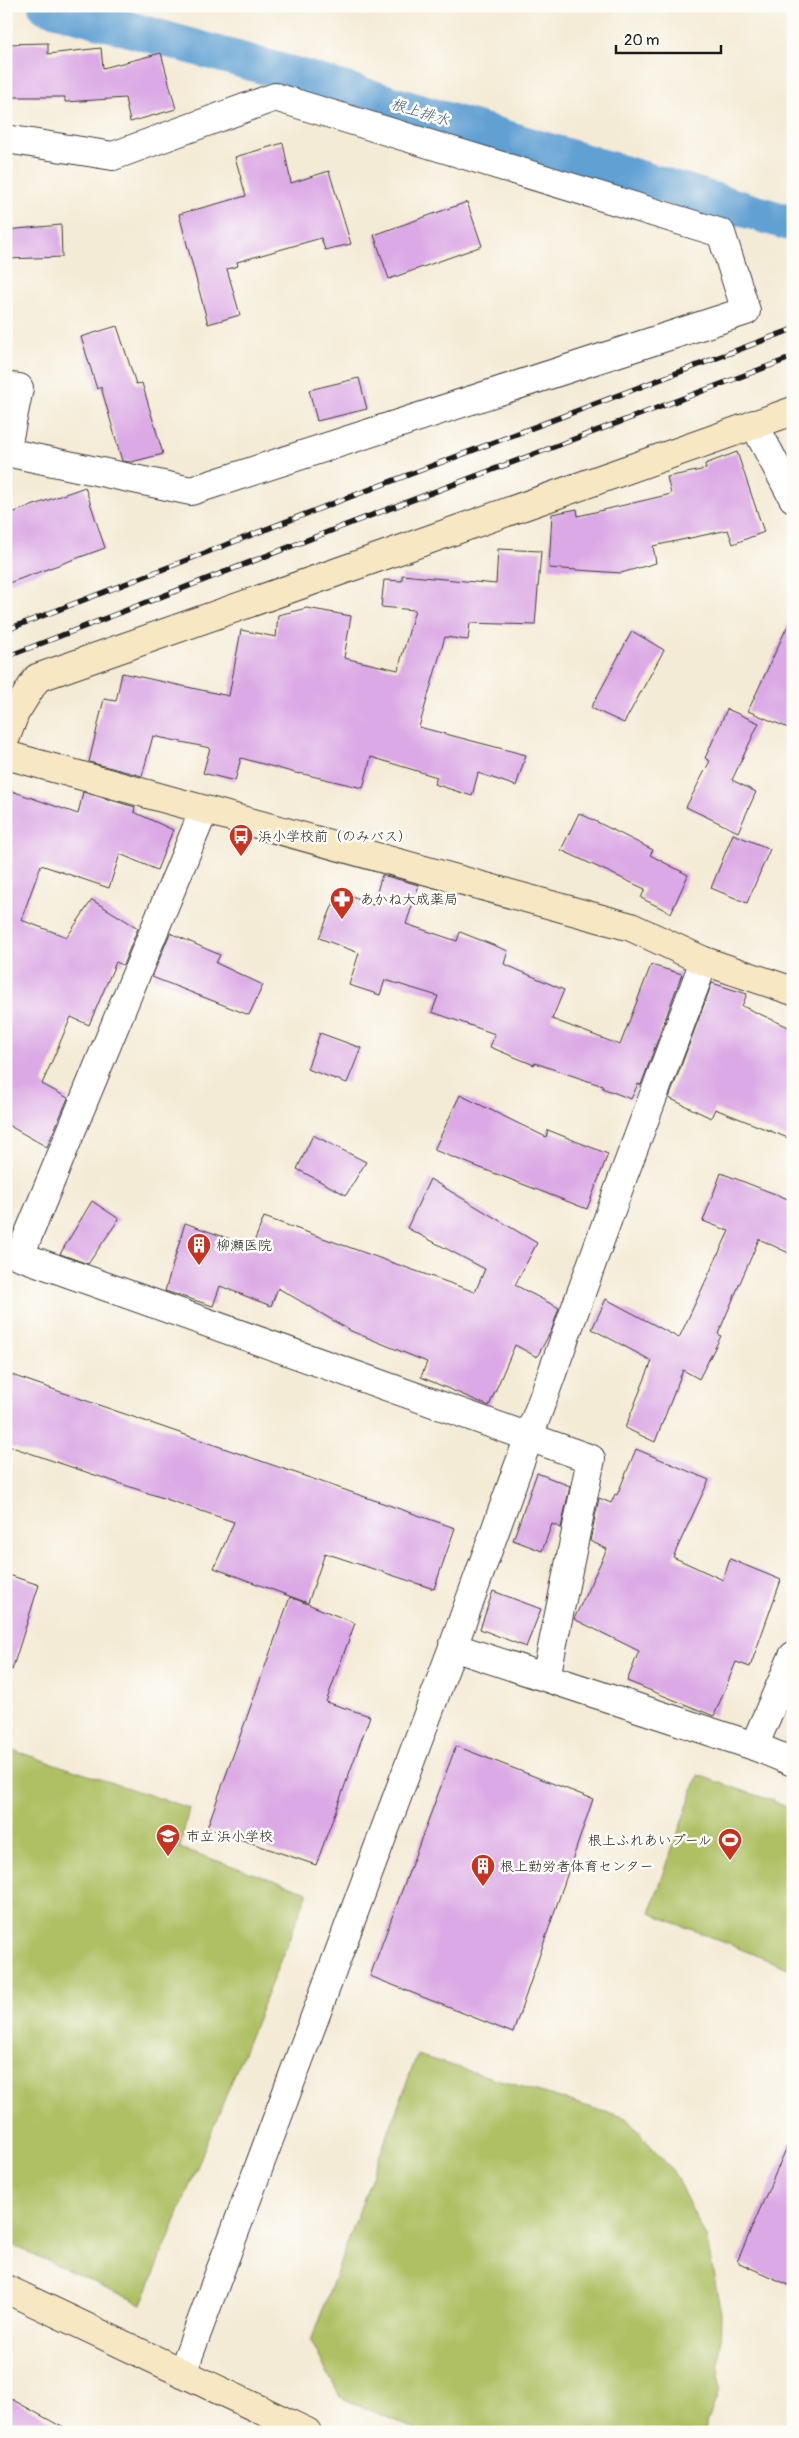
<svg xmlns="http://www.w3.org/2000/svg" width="799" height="2438" font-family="Pangolin,'Klee One',sans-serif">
<rect width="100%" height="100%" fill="#fdfcf7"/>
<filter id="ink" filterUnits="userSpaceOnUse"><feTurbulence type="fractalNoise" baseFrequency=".02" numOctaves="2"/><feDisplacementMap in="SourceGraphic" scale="10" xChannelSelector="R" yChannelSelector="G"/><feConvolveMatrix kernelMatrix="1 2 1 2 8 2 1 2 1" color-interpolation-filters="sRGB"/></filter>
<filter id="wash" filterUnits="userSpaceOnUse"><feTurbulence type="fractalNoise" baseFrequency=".0096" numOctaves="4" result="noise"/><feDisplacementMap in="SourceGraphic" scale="20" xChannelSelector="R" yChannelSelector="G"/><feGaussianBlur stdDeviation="1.12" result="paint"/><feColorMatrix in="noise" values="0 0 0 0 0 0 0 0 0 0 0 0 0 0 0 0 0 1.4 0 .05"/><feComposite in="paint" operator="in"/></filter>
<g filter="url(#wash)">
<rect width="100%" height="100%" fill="#f4ebd6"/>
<g fill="#aec063" stroke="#656e40">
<path d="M6,1748L189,1808L180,1848L308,1892L142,2304L6,2242Z"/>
<path d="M698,1775L793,1808V1970L650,1913Z"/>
<path d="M417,2055L626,2118L673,2171L707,2240L721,2314L719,2391L704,2432H421L340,2397L311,2341Z"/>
</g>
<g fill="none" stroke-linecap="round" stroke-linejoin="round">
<path stroke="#60a0d3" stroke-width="36" d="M46,6L309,79L793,224"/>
</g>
<g id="blocks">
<g fill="#dba9e5">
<path d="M48,43V54L101,48L103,68L161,53L176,109L130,122L125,98L65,102V97H6V44Z"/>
<path d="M283,143L291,183L329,171L351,244L325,250L321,238L237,262L238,266L227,269L240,315L208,324L179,214L246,196L235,157Z"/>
<path d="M467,202L482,246L389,279L374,235Z"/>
<path d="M61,225L62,257L6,259V230Z"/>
<path d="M117,326L136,384L142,383L163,454L131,462L122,461L101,387L97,389L81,337Z"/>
<path d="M359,378L367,409L317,421L309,390Z"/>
<path d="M737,452L764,532L733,544L728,530L653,546L656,563L621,573L549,568L552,514L577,509L578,516L671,494L667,477L706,469L705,464Z"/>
<path d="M85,487L105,548L6,584V515Z"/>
<path d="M498,549L541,551L535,625L470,623L468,640L445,637L419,727L526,755L516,786L478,773L472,796L434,784L437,777L371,757L363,788L299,773V774L241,758L235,781L203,773L210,748L153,736L142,776L89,762L104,699L116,701L122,673L229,696L241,630L276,637L278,615L307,608L351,616L344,658L398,670L415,610L381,607L384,580L402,581V575L496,584Z"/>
<path d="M793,614V730L748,711Z"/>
<path d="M632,631L664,650L624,723L591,708Z"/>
<path d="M727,709L759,723L732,780L756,792L738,832L686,807L710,761L705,758Z"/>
<path d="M6,789L78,814L83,792L135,807L134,812L173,830L157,870L120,854L109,888L41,865L21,920L67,937L92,900L138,928L123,965L116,962L89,1025L71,1017L42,1084L68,1098L47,1147L6,1124Z"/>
<path d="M579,813L653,850L650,855L688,875L671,913L641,898L645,889L561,850Z"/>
<path d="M733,834L770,849L747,903L711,888Z"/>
<path d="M382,875L419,885L406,924L457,941L460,932L508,951L504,964L564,990L552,1019L620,1045L651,965L682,974L641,1085L638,1084L631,1099L602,1088L603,1086L535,1063L534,1065L490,1047L495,1034L432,1012L438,996L385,980L380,995L349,985L359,953L319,938L339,890L373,905Z"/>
<path d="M170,933L220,955L216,963L263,985L249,1015L152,977Z"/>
<path d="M712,983L747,994L742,1006L793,1029V1140L715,1109L711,1118L669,1098Z"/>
<path d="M320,1033L361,1048L347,1083L307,1069Z"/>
<path d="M460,1095L546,1137L548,1130L608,1154L587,1209L434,1150Z"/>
<path d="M313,1135L366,1162L346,1195L297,1169Z"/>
<path d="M721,1173L793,1201V1255L759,1239L718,1334L721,1336L699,1379L683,1370L655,1442L625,1428L652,1361L592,1329L606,1299L679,1338L729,1231L703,1221Z"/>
<path d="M430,1179L537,1243L515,1285L559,1308L552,1329L537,1357L515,1345L489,1406L421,1377L427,1362L351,1331L278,1288L271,1306L220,1286L213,1306L165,1291L185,1223L252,1247L264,1217L475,1292L485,1269L407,1228Z"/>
<path d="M92,1201L119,1219L88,1264L60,1254Z"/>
<path d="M6,1373L455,1528L434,1589L325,1553L308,1603L214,1568L234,1522L6,1445Z"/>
<path d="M636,1449L709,1480L673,1557L723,1580L730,1559L781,1580L750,1667L736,1662L714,1716L627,1681L639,1651L574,1619L607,1549L590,1541L599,1498L611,1503L615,1494L617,1495Z"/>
<path d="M537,1473L570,1486L561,1528L552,1524L542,1551L513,1540Z"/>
<path d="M6,1574L39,1585L12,1670L6,1669Z"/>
<path d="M493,1591L541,1609L526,1647L480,1629Z"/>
<path d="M290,1597L355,1623L326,1702L370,1716L316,1865L207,1828Z"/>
<path d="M456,1746L593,1799L513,2033L370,1976Z"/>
<path d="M793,2133V2287L737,2262Z"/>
<path d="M6,2396L71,2432H6Z"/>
</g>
</g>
</g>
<g filter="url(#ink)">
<use href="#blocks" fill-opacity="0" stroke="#3c3b38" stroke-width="1"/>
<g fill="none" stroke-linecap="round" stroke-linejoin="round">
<defs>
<g id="street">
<path d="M6,139L113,156L275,97L721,233L746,311L191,491L6,452L19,388L6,386"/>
<path d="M754,424L793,498"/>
<path d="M6,1251L591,1459L546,1677"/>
<path d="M20,1255L204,810"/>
<path d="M453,1647L754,1746L793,1762"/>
<path d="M754,1746L793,1656"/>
<path d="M182,2373L453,1647L623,1177L704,961"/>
</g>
<g id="secondary">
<path d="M6,737L15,713L37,678L793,411"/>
<path d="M6,755L631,927L704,961L793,991"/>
<path d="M6,2289L307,2432"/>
</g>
</defs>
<use href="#street" stroke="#3c3b38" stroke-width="30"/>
<use href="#secondary" stroke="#3c3b38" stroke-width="30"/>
<use href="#street" stroke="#fff" stroke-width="28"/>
<use href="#secondary" stroke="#f7e8c3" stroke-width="28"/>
<defs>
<g id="rail">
<path d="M6,630L334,503L793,329"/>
<path d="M6,657L351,523L793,357"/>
</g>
</defs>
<use href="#rail" stroke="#1c1c1c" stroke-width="5.5"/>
<use href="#rail" stroke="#fdfcf7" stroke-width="4" stroke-dasharray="11" stroke-linecap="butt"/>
</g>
</g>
<defs>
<symbol id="bus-pin" viewBox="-11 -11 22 30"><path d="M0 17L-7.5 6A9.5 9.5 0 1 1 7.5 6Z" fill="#c8321e" stroke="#fdfcf7"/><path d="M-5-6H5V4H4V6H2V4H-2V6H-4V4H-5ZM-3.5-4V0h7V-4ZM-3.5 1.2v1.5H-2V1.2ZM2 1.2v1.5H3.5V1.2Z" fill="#fff"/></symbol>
<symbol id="pharmacy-pin" viewBox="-11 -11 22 30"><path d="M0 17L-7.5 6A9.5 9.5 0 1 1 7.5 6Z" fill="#c8321e" stroke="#fdfcf7"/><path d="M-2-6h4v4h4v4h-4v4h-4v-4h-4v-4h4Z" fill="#fff"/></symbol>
<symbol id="building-pin" viewBox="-11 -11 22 30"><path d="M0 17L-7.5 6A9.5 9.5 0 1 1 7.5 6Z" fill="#c8321e" stroke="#fdfcf7"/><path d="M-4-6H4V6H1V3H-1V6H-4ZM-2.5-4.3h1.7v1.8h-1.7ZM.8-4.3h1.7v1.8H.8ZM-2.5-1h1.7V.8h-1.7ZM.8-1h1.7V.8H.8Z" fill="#fff"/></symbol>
<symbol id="school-pin" viewBox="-11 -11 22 30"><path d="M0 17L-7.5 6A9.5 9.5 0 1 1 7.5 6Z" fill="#c8321e" stroke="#fdfcf7"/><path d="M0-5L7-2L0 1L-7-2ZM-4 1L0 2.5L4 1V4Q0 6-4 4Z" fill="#fff"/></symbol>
<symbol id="stadium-pin" viewBox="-11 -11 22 30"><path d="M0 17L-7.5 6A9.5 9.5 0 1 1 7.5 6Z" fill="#c8321e" stroke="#fdfcf7"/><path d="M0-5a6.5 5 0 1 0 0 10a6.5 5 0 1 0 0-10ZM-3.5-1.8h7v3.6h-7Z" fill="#fff"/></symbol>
</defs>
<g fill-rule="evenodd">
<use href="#bus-pin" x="227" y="822" width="28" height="38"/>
<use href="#pharmacy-pin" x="328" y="885" width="28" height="38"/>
<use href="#building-pin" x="185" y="1231" width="28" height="38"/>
<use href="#school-pin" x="154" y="1822" width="28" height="38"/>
<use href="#stadium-pin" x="716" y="1826" width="28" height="38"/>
<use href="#building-pin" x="469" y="1852" width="28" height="38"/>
</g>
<g text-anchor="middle" stroke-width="5" stroke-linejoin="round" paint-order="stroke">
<g font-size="14" fill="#1c1c1c" stroke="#fdfcf7" text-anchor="start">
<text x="258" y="841">浜小学校前（のみバス）</text>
<text x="360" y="904">あかね大成薬局</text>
<text x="216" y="1250">柳瀬医院</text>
<text x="186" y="1841">市立 浜小学校</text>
<text x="712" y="1845" text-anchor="end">根上ふれあいプール</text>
<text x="500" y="1871">根上勤労者体育センター</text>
</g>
<g font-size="15" font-style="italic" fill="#3e5e78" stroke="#fdfcf7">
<text transform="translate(420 112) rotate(17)" y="5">根上排水</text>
</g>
</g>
<rect width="799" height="2438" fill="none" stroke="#fdfcf7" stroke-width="25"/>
<path d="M616 45v8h105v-8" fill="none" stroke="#1c1c1c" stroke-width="2.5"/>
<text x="624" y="45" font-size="15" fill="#1c1c1c" stroke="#fdfcf7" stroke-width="4" paint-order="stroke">20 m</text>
</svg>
